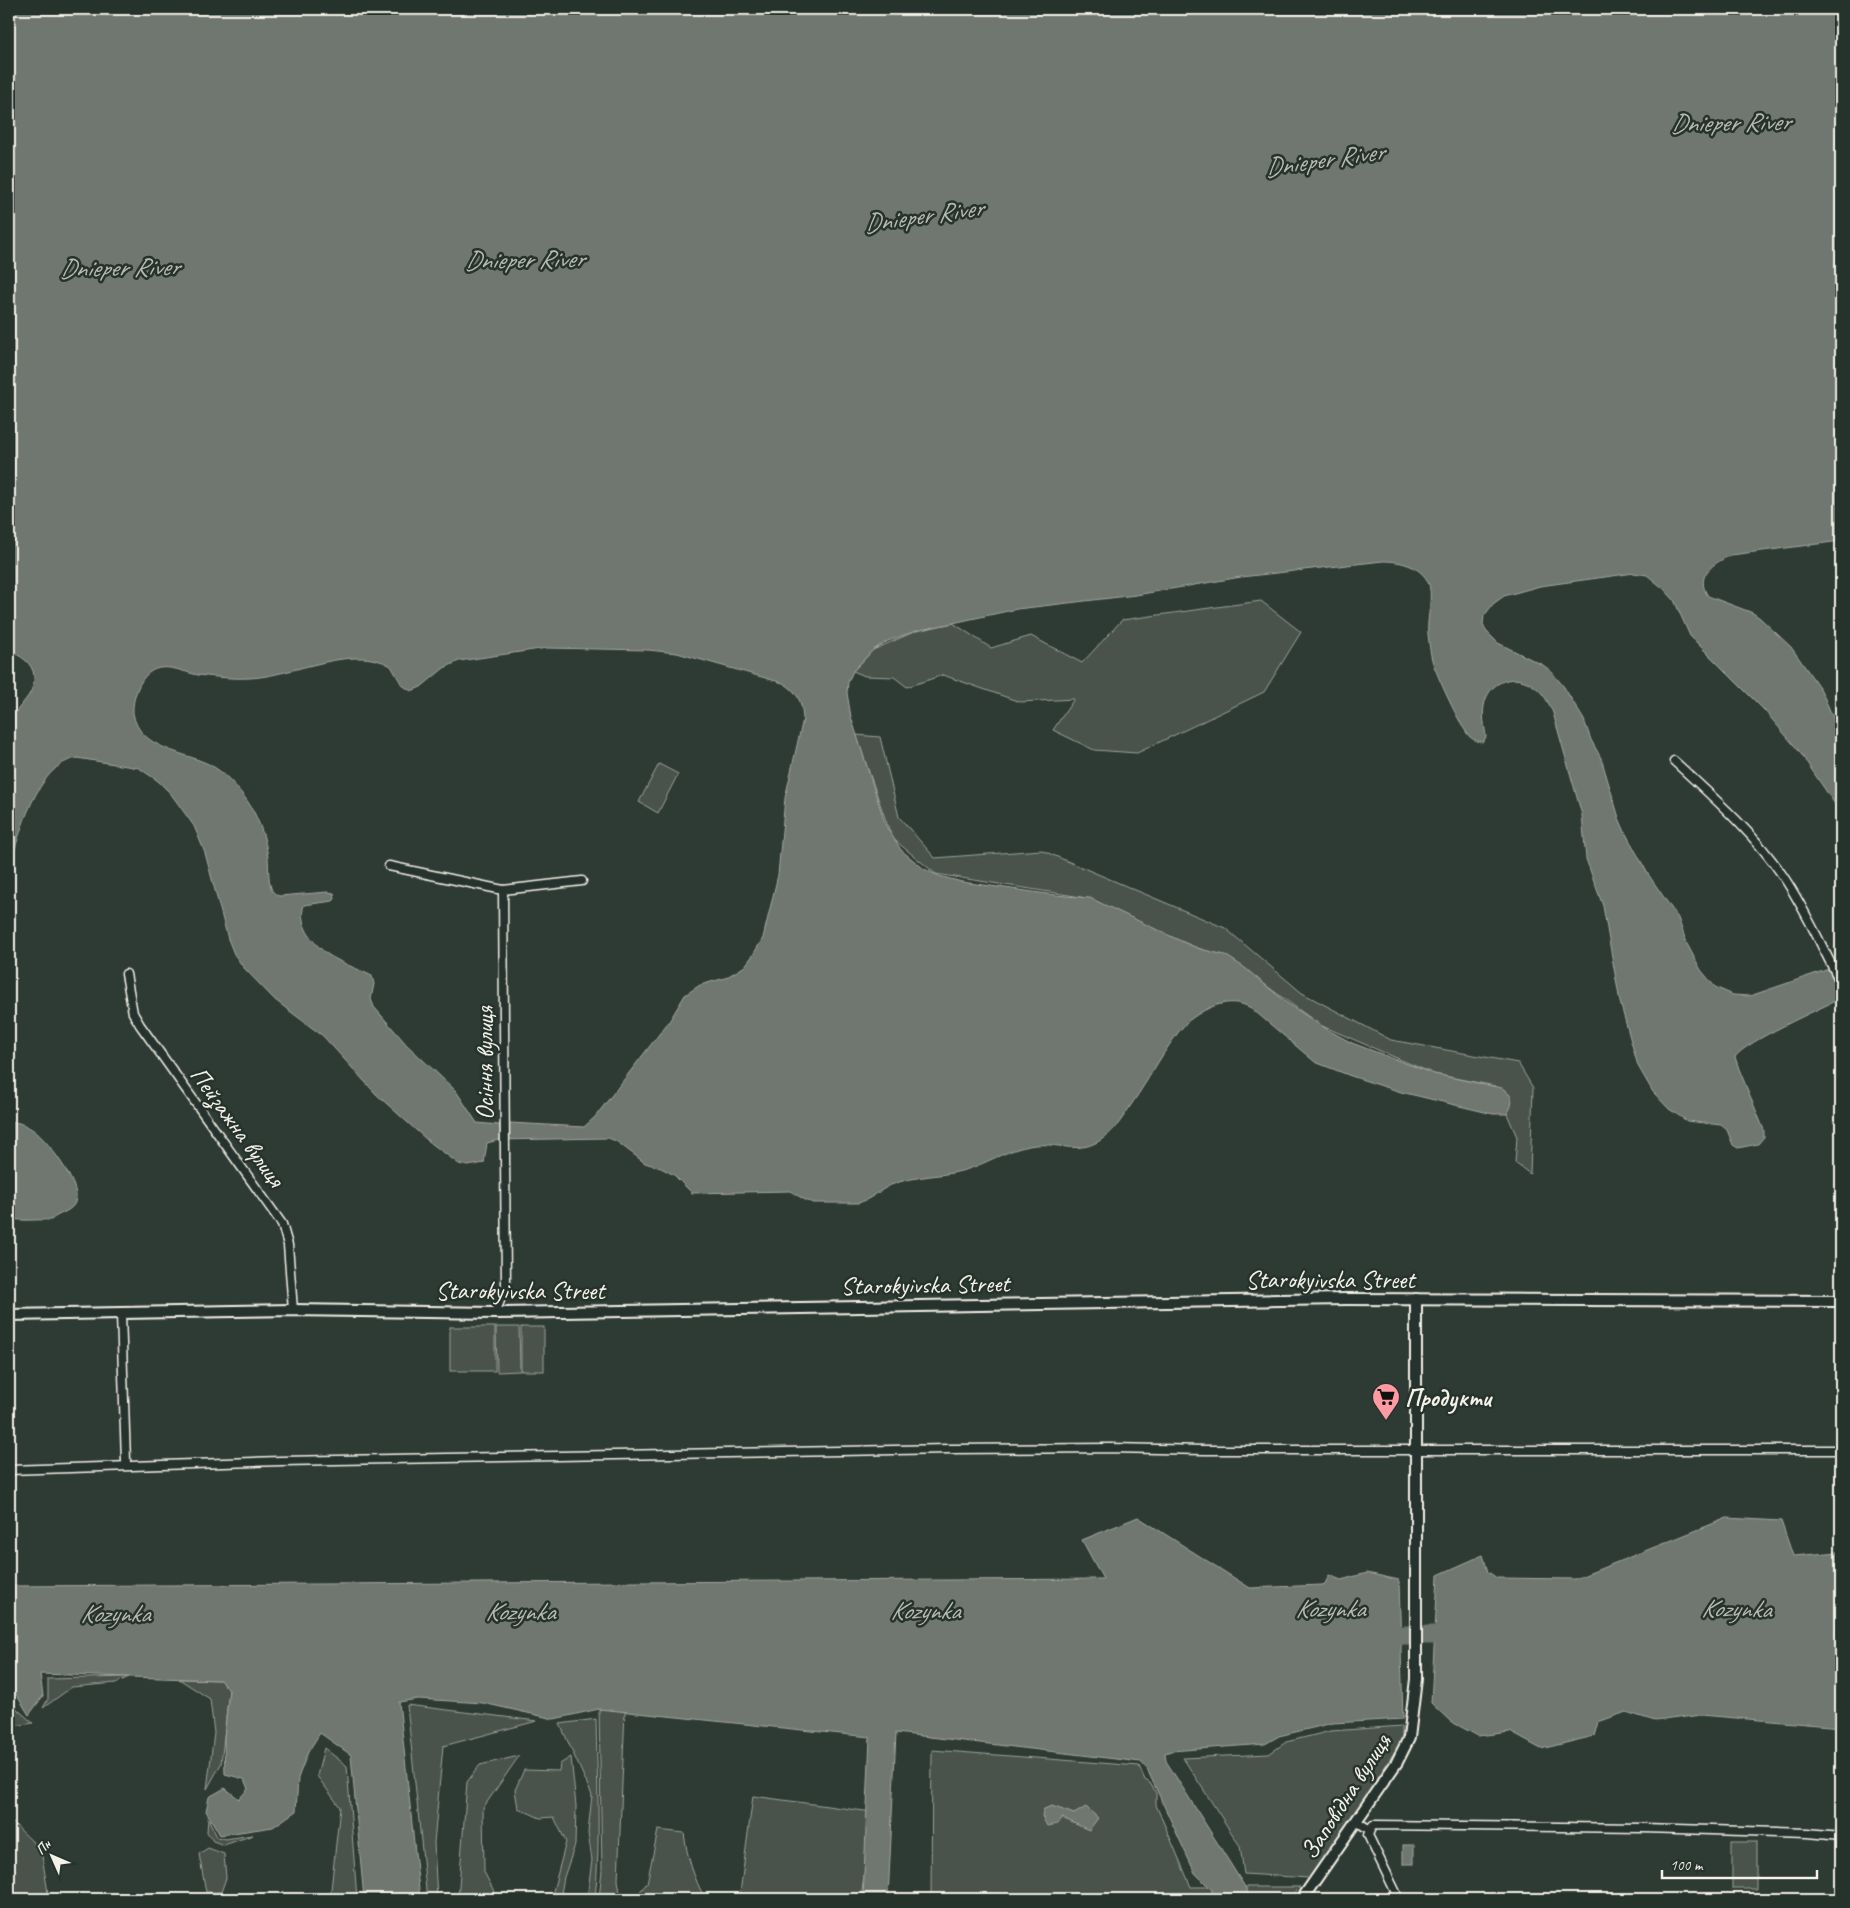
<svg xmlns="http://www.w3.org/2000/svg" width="1850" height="1908" font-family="Caveat,sans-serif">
<rect width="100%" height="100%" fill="#2e3b34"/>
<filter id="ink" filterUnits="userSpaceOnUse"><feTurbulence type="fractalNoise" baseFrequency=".02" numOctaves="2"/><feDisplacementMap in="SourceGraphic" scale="10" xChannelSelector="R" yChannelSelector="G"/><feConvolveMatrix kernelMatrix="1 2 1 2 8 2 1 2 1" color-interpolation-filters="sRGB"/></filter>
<g filter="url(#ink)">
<g fill="#48524c" stroke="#9ea29a">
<path d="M1261,601L1301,632L1264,692L1137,753L1094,750L1053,730L1074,699L1020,702L943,675L907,687L894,677L865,676L853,671L873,650L916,631L953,623L991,648L1031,636L1082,663L1122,620Z"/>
<path d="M856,735L880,737L899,817L935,858L1041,850L1225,928L1302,993L1391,1040L1518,1063L1533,1088L1530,1174L1515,1163L1517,1137L1495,1086L1434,1074L1320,1025L1230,959L1192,946L1081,897L936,874L892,838Z"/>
<path d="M659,764L678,774L658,813L639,802Z"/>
<rect x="450" y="1327" width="45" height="44"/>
<path d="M496,1327H519L520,1371L497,1372Z"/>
<rect x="521" y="1327" width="23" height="44"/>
<path d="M129,1677L116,1683L72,1687L43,1708L48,1699V1679Z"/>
<path d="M179,1679L220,1680L229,1690L221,1764L207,1789L214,1733L210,1699Z"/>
<path d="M9,1694L17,1709L33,1723L9,1727Z"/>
<path d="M407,1705L537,1721L443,1746L434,1843L437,1899H427Z"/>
<path d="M599,1709L625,1711L618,1880L621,1899H599L602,1870Z"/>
<path d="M596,1719C597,1779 601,1839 595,1899H587L592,1860L588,1833L592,1795L560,1724Z"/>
<path d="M1402,1726V1740L1347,1826L1309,1878L1244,1874L1240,1846L1183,1758L1269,1754L1286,1742L1331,1731Z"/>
<path d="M324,1748L347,1766L357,1899H330L340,1807L317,1776Z"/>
<path d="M932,1750L1139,1766L1145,1780L1150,1783L1156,1793V1805L1191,1887H1300L1289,1899H931Z"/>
<path d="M519,1756L483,1808L484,1872L495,1893V1899H458L467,1782L480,1765Z"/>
<path d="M571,1757L576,1806L575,1845L564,1877L560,1899H551L566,1842L554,1817L540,1818L518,1808L515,1790L524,1770L559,1771L560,1764Z"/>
<path d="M753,1796L872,1812L861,1899H791L740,1893Z"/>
<path d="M208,1818L217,1837L225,1839L253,1835L224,1845L213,1841L207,1832Z"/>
<path d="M9,1819L41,1850L49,1899H9Z"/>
<path d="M658,1830L684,1833C687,1857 694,1878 705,1899H634L647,1883Z"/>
<rect x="1732" y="1842" width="24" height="47"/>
<path d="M208,1848L224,1854L226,1878L221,1892H206L199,1854Z"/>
</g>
<g fill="#6f7770" stroke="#a4a8a0" fill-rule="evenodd">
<path d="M9,9H1841V541L1731,555C1714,563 1694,575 1708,596L1753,613L1760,618L1791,647L1821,690L1841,736V813L1799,751L1764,710L1690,636L1674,600L1664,589L1647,575L1634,573L1540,586L1504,596L1493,604L1484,616L1483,624L1486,631L1498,643L1543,665L1551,671L1564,687L1584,720L1591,740L1601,758L1619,818L1625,832L1648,874L1678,918L1687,944L1701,970L1715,987L1733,995L1750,996L1826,970L1841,959V998C1820,1009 1746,1041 1735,1057L1739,1069L1764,1130V1137L1758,1144L1738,1148L1733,1145L1727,1130L1721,1125L1687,1121L1669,1109L1653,1092L1638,1066L1620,1002L1603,906L1586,859L1582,815L1553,713C1549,703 1544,694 1535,687C1515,671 1488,681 1484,706C1482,717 1485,727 1486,737L1483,742C1478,742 1474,740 1470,737C1461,728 1436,674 1432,660C1430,652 1429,643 1428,634C1426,619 1435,593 1427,580C1418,565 1399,561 1383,561L1241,577L1136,595L1017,609L916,631L888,641L873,650L853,671L848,682L847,693L851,717L886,826L901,850L924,869L939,876L962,882L1055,895L1090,898L1183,942L1200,949L1225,955L1245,968L1287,1003L1328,1030L1352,1043L1434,1074L1502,1088C1514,1096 1514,1103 1507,1114H1493L1401,1092L1351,1076L1315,1062L1251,1008C1229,995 1204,1008 1186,1023C1165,1047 1150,1078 1131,1105C1124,1116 1116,1129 1105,1137C1078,1158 1059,1140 1029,1146C1004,1151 988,1163 965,1170C941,1177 915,1175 891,1185C880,1190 870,1200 858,1203H814L807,1201L790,1191L692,1193L674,1175L661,1168L645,1163L616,1141L608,1138L498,1140L487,1143L484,1163L468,1166L459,1164L427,1140L376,1094L323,1036L275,1000L244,968L234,954L228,939L205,853L194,826L171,794L158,781L139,768L77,758C36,764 19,836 9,869C9,829 8,789 11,750C11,742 9,734 10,727C12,707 36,698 34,676C33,663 20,655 9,651ZM547,648L648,650L677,653L783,683C798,692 802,702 803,719L785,798L778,875L763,938L753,955L745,966L737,971L725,978L700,985L685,995L670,1020L595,1117L584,1127L510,1123L499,1125L477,1123L456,1091L407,1045L374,1007L371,999L374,984L372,976C359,969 345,965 332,957C315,947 297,925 304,905L333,901L335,899L334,893L328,892L279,896C275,894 272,892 271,888C268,879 269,868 268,858C266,839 258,817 248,802C238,788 228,776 214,767C187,751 139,751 133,713C132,700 139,679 150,672C164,662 183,672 198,675C215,677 233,679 250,678C293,676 353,643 391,666L402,685L411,691L421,687L444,668L459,661Z"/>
<path d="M9,1121C19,1122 29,1126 37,1133C49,1143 78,1182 76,1198C75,1212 59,1212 51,1220C37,1219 22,1222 9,1218Z"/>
<path d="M1138,1517L1250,1588L1322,1585L1325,1584L1329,1575L1341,1580L1367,1573L1399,1580L1403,1719L1333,1723L1279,1736L1265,1744L1171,1751L1165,1753L1166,1761L1245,1887L1251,1899H1211L1212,1890L1195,1873L1147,1769L1141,1762L896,1733L888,1899H863L870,1737L599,1709L554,1719L483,1703L418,1699L399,1702L420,1899H364L351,1755L320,1733L308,1752L298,1778L296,1811L273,1827L220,1835L206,1811L209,1797L225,1788L239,1799L248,1789L244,1779L225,1774L224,1739L229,1690L220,1680L40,1674L43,1696L29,1715L9,1683V1586L1103,1579L1082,1540Z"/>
<path d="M1727,1518L1781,1521L1793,1556L1839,1552L1841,1554V1727L1701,1715L1655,1721L1626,1712L1598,1722L1594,1736L1541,1749L1510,1732L1478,1736L1450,1721L1431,1703L1438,1575L1483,1555L1488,1572L1497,1578L1575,1579Z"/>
<path d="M1052,1806L1074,1814L1086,1807L1098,1818L1089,1830L1062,1818L1058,1824L1047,1826L1042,1816L1044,1809Z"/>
<rect x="1403" y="1845" width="11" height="19"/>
</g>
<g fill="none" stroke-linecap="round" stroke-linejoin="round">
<path stroke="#6f7770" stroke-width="19" d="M1375,1635H1460"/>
<defs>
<g id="minor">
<path d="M1674,761C1712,796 1754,833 1783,876C1806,910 1822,948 1841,983"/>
<path d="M389,866L503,890"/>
<path d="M126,974L133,1013L140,1025L282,1224L288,1245L293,1310"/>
<path d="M495,1313L506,1286L503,890L582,881"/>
<path d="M121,1314L126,1461"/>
<path d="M9,1470L281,1461L950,1449L1111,1448L1204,1450H1841"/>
<path d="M1356,1821L1370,1830L1373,1825L1643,1828L1808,1833L1841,1836"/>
<path d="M1370,1830L1368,1835L1399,1899"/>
</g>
<g id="tertiary">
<path d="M9,1315L293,1310L495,1313L1347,1299L1841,1301"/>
<path d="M1302,1899L1397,1762L1409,1738L1416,1679V1299"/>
</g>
</defs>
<use href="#minor" stroke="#f4f1e8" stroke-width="11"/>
<use href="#tertiary" stroke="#f4f1e8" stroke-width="14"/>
<use href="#minor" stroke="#26332d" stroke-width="8"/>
<use href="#tertiary" stroke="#26332d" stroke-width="10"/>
</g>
</g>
<defs>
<symbol id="supermarket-pin" viewBox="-11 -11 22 30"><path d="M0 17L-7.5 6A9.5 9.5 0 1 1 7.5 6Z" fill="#ff9aa2" stroke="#26332d"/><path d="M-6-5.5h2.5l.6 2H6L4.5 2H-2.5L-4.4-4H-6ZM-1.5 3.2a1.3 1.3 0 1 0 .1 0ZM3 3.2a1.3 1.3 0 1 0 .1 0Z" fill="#111"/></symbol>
</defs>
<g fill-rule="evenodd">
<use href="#supermarket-pin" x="1370" y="1381" width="32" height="43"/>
</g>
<g text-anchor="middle" stroke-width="5" stroke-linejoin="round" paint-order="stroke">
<g font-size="25" fill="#f4f1e8" stroke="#26332d">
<text transform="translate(484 1063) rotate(-90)" y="9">Осіння вулиця</text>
<text transform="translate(238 1126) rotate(54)" y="9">Пейзажна вулиця</text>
<text x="1330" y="1288">Starokyivska Street</text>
<text transform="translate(925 1284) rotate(-1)" y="9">Starokyivska Street</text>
<text x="520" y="1299">Starokyivska Street</text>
<text transform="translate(1345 1796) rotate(-57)" y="9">Заповідна вулиця</text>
</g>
<g font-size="25" font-weight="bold" fill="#f4f1e8" stroke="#26332d" text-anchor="start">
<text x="1405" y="1406">Продукти</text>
</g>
<g font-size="26" font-style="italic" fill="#b8bab2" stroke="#26332d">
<text transform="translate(1730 122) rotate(-1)" y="9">Dnieper River</text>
<text transform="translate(1324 159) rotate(-8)" y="9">Dnieper River</text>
<text transform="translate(923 215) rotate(-8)" y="9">Dnieper River</text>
<text transform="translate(524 259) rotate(-1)" y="9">Dnieper River</text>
<text transform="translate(119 267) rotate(-1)" y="9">Dnieper River</text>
<text x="1330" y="1617">Kozynka</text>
<text transform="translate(1736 1608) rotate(1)" y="9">Kozynka</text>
<text x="925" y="1619">Kozynka</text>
<text x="520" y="1620">Kozynka</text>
<text x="115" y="1622">Kozynka</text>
</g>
</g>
<rect width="1850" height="1908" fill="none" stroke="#26332d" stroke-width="30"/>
<rect x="15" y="15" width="1820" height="1878" fill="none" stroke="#f4f1e8" stroke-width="2" filter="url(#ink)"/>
<g transform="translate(52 1856) rotate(315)" stroke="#26332d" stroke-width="4" paint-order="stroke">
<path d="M0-4L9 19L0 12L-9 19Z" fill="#f4f1e8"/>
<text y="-8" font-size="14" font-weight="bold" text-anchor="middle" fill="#f4f1e8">Пн</text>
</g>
<path d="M1662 1870v8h155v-8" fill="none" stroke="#f4f1e8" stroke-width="2.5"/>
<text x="1670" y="1870" font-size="15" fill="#f4f1e8" stroke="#26332d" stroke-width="4" paint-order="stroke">100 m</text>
</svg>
